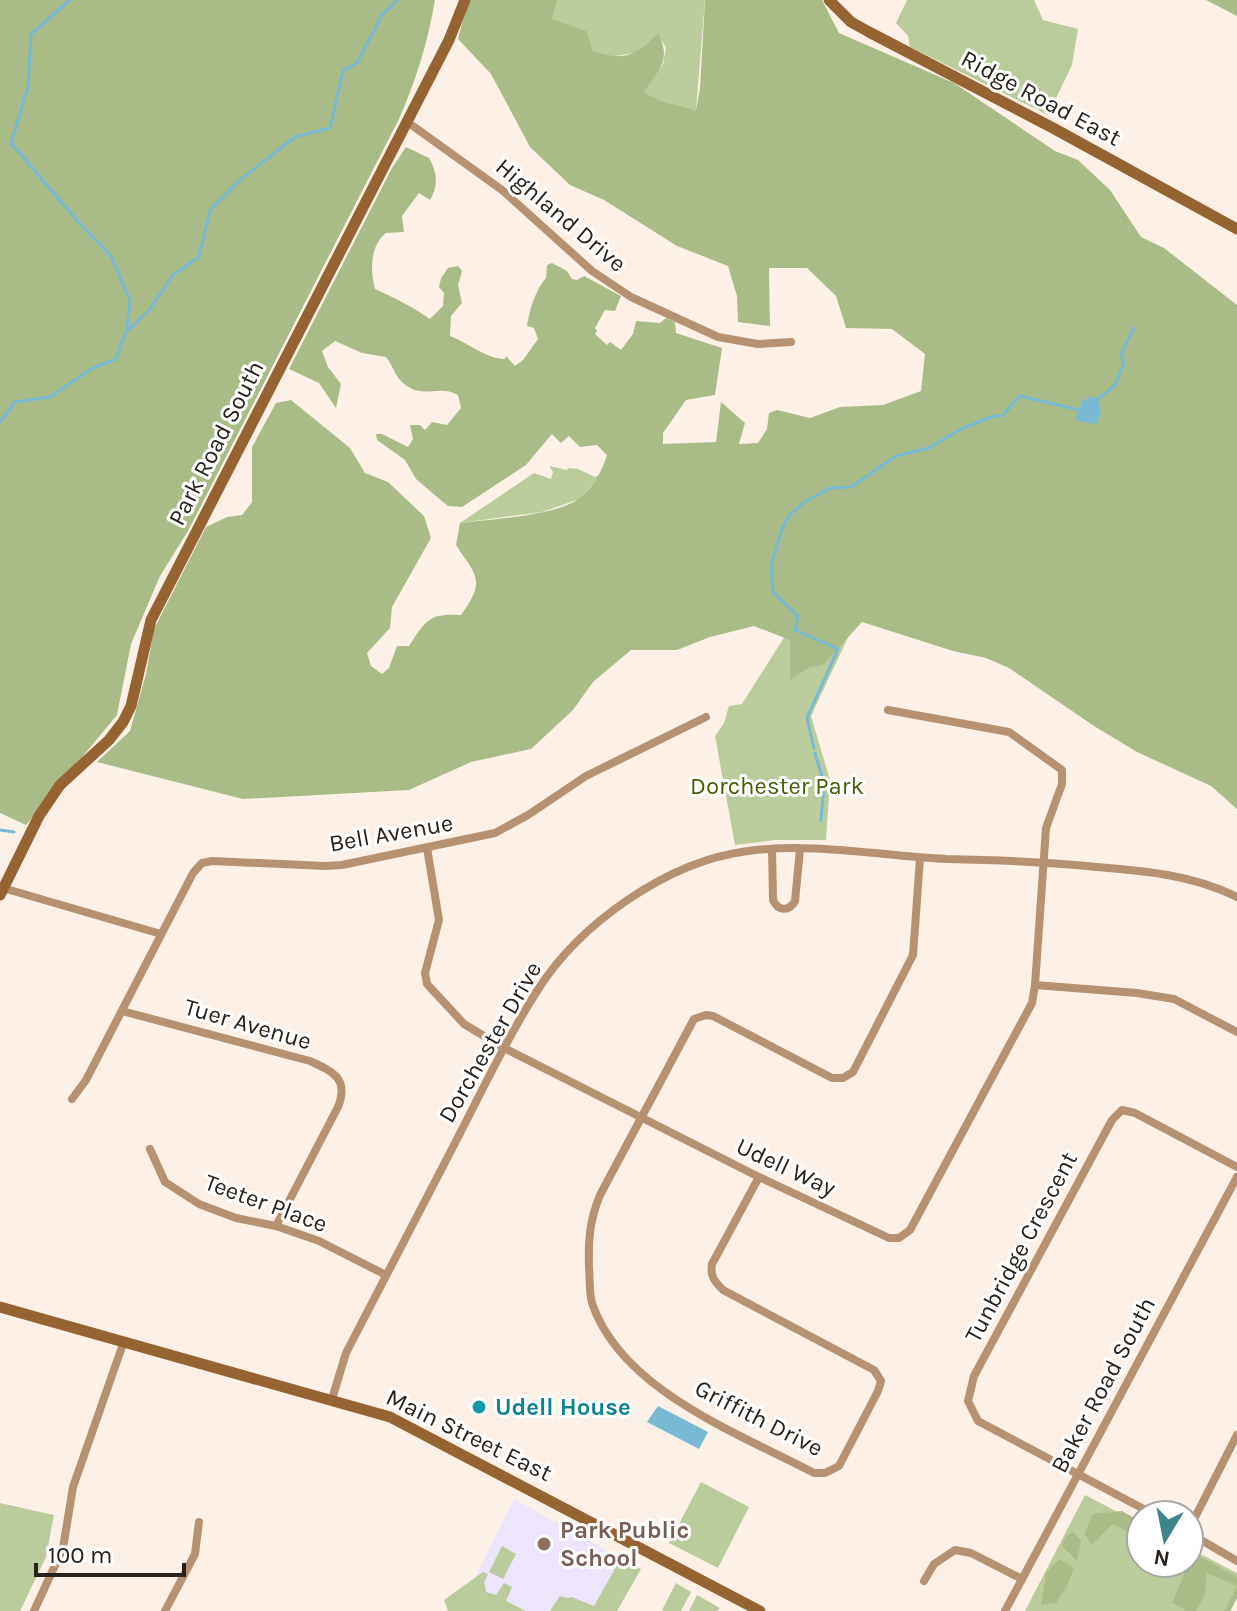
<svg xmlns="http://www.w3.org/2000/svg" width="1237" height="1611" font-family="Karla,sans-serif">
<rect width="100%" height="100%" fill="#fdf1e7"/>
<path fill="#ede5fb" d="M514,1499L641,1569L617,1611H458Z"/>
<g fill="#bacc9c">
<path d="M558,0H705L696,110L662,101L644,92L663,64L666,48L658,34L640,52L609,57L593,52L552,19Z"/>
<path d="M907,0H1034L1043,20L1078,29L1072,65L1048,115L910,47L908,36L896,23Z"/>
<path d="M549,466L567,470L568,468L578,469L595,477L601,474L580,499L542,512L460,523L531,475L534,473L551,479L553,472Z"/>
<path d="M805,625L850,633L811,716L830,780L826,840H775L735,845L715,736L724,723L729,706L742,704L783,639Z"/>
<path d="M701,1482L749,1507L718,1568L669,1543Z"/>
<path d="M1085,1495L1141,1524V1563H1189V1548L1237,1573V1598L1230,1611H1025Z"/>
<path d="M0,1503L54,1515L46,1557L20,1611H0Z"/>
<path d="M502,1546L516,1554L503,1579L489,1572Z"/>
<path d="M621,1558L641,1569L617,1611H550L560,1596L567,1598L572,1597L594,1606Z"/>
<path d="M483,1572L488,1574L484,1582L486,1592L496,1595L504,1583L512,1587L506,1601L526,1611H448L444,1600Z"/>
<path d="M676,1583L691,1592L681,1611H664L662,1610Z"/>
<path d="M697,1595L720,1608L717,1611H689Z"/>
</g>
<g fill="#a9bc87">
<path d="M0,0H435C428,42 416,80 399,119L188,531L160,576L131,644L117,715L26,825L0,813Z"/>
<path d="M468,0H558L552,19L586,31L593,51C624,62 637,55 658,33C672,60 659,70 644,92L662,101L696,110L700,88L705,0H822L839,33L954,83L1055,151L1078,160L1110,190L1141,237L1164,248L1237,305V809L1211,786L1137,752L1094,726L1009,668L986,658L953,651L862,622L823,665L810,667L790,680V640L754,626L710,637L677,650H631L593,682L573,710L531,749L471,762L409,790L243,799L97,762L130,731L146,674L154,629L206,527L227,517L242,515L252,502V447L276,403L291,400L350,448L365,473L388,482L424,516L431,538L392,607L390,628L367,653L371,666L382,674L389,668L397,646H409C426,620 429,613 461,615C486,580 477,577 456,545L460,523C490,519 559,516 581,497C594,486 602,471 607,455L597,445L580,447L569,436L561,443L552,434L526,465L462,507L448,506L443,502L416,479L405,460L377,440L376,434H382L408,447L413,439L410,425H420L425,430L432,422L447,425L461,408L458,395C439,384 425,400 404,384C394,376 393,365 386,357L362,353L335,341L322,351L328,367L341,384L336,408L319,383L289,369L392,168L406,147L429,158C437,172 439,185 430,200L419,193L402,216L404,232L386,233C370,246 370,270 375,289C395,298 413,307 430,319L443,306L444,293L439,287L441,278L448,268L458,266L462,271L458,285L462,303L451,316L450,336C467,342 486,359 505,359L506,356L515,366L523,360L538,339L534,328L527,326C529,311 536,289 546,278L547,265L552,263L567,271L572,279L577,280L584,276L621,296L615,311L605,310L595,328L597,331L595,334L607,345L610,342L621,350L633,334L636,321L660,323L666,318L675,322L676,333L722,348L715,395L686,400L663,433V444L716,442L721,402L745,423L739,444L758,443L767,429L769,413L777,410L810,418L840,407L883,405L921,391L925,354L892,329L846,328L836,296L807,268H769L770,326L738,322L737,296L728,266L677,246L604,200L570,185L530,147L491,74L458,39Z"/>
<path d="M1206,0H1237V16Z"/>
<path d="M1122,1511L1141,1522V1538L1112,1524L1092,1545L1084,1534L1093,1514Z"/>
<path d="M1073,1532L1081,1541L1077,1561L1062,1546L1066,1537Z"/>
<path d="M1190,1551L1237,1577V1598L1230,1611H1225L1237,1586L1207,1573L1205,1595L1196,1611H1188L1172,1603L1189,1563Z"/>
<path d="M1059,1559L1074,1568L1067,1586L1056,1603L1041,1605L1046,1573Z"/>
</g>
<g fill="#78b9d3">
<path d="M1092,396L1097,400L1101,413L1096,424L1078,421L1076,418L1082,401Z"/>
<path d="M658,1406L708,1432L699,1449L647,1422Z"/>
</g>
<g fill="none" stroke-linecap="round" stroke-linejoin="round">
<g stroke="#78b9d3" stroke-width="3">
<path d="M70,0L31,34L28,87L11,143L81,225L111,256L130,301L127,329"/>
<path d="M1097,400L1115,385L1124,363L1121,354L1134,328"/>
<path d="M0,422L15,402L50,397L91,369L116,359L126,332L149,310L173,275L199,257L210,210L241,179L295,137L330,128L343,71L357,63L382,15L398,0"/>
<path d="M814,748L807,718L838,649L795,630L798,616L773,592L771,565L782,529L789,516L803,503L830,488L851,487L896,456L929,448L961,429L994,416H1002L1020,396L1079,410"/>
<path d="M815,753L824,783L821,821"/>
<path d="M0,830L14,832"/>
</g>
<g stroke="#b69273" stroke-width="8">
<path d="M406,121L502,190L592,271L631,297L718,337L758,344L791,342"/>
<path d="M427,848L439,920L425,973L427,984L464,1024L504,1048L759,1177L889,1238H899L910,1230L1032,1003L1035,985L1046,828L1062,784V770L1009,732L888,710"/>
<path d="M772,849L773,900C778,911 789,912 795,901L800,849"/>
<path d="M3,888L161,934"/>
<path d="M1035,985L1137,993L1174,999L1237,1032"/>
<path d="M122,1011L310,1061C334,1072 349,1079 338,1107L276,1226"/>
<path d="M72,1099L86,1080L193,873L202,863L212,861L325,866L342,865L495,833L528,815L586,776L706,717"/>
<path d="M150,1149L165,1182L199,1204L236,1218L276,1226L319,1241L386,1275"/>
<path d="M759,1177L712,1264C710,1276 714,1281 723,1290L874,1370L881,1381L878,1391L839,1466L825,1473H814C738,1433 621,1390 592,1303C589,1292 590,1278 589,1266C588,1240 590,1219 600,1195L694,1019L706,1015L713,1016L832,1078H843L853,1072L913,955L920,858"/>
<path d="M332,1399L346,1353C382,1284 418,1214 454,1145C481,1093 506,1040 537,991C580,923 668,861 748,851C813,842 881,856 946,859C997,860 1047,862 1097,867C1146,871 1193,875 1237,897"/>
<path d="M1155,1515L978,1421L968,1401L974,1376L1112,1120L1122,1110L1135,1113L1237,1167"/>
<path d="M1189,1529L1237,1435"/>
<path d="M1189,1533L1237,1561"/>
<path d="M924,1581L934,1564L955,1550L971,1553L1022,1579"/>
<path d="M34,1611L63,1548L73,1487L124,1341"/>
<path d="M165,1611L195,1554L199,1522"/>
<path d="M1005,1611L1237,1177"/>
</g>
<g stroke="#966332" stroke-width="11">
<path d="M829,0L851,22L869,32L1053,128L1237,229"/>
<path d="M0,895L39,816L60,785L109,740L123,722L131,706L151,620L449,40L465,0"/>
<path d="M0,1307L390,1417L760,1611"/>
</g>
</g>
<circle fill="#0f9aa8" stroke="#fff" stroke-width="3" cx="479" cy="1407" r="8"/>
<circle fill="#8d6e63" stroke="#fff" stroke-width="3" cx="544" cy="1544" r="8"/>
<g text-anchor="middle" stroke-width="6" stroke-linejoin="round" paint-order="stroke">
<g font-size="24" fill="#29221c" stroke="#fff">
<text transform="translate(1041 98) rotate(28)" y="8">Ridge Road East</text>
<text transform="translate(561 215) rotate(40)" y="8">Highland Drive</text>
<text transform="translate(216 443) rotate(-63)" y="8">Park Road South</text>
<text transform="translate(391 833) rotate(-10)" y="8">Bell Avenue</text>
<text transform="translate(248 1024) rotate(16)" y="8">Tuer Avenue</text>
<text transform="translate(490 1042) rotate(-60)" y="8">Dorchester Drive</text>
<text transform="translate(786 1167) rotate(25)" y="8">Udell Way</text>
<text transform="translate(266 1203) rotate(20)" y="8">Teeter Place</text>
<text transform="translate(1021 1247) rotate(-62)" y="8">Tunbridge Crescent</text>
<text transform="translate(1103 1385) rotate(-62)" y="8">Baker Road South</text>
<text transform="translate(759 1418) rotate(27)" y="8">Griffith Drive</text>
<text transform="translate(469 1435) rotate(26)" y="8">Main Street East</text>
</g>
<g font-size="24" fill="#485e0a" stroke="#fff">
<text x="777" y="794">Dorchester Park</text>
</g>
<g font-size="24" font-weight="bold" fill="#0d838f" stroke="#fff" text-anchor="start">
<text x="495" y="1415">Udell House</text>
</g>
<g font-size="24" font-weight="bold" fill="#785e54" stroke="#fff" text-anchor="start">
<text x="560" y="1538">Park Public<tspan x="560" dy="28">School</tspan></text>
</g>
</g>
<g transform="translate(1165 1539) rotate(190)"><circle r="38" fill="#ffffff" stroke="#a9a7a4" stroke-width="2"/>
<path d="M0-6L14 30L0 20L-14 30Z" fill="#3e868c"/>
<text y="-12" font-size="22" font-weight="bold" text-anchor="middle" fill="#29221c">N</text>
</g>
<path d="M36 1563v12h148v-12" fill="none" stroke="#29221c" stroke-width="4"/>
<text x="48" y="1563" font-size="24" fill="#29221c" stroke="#ffffff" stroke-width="6" paint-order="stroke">100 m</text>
</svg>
